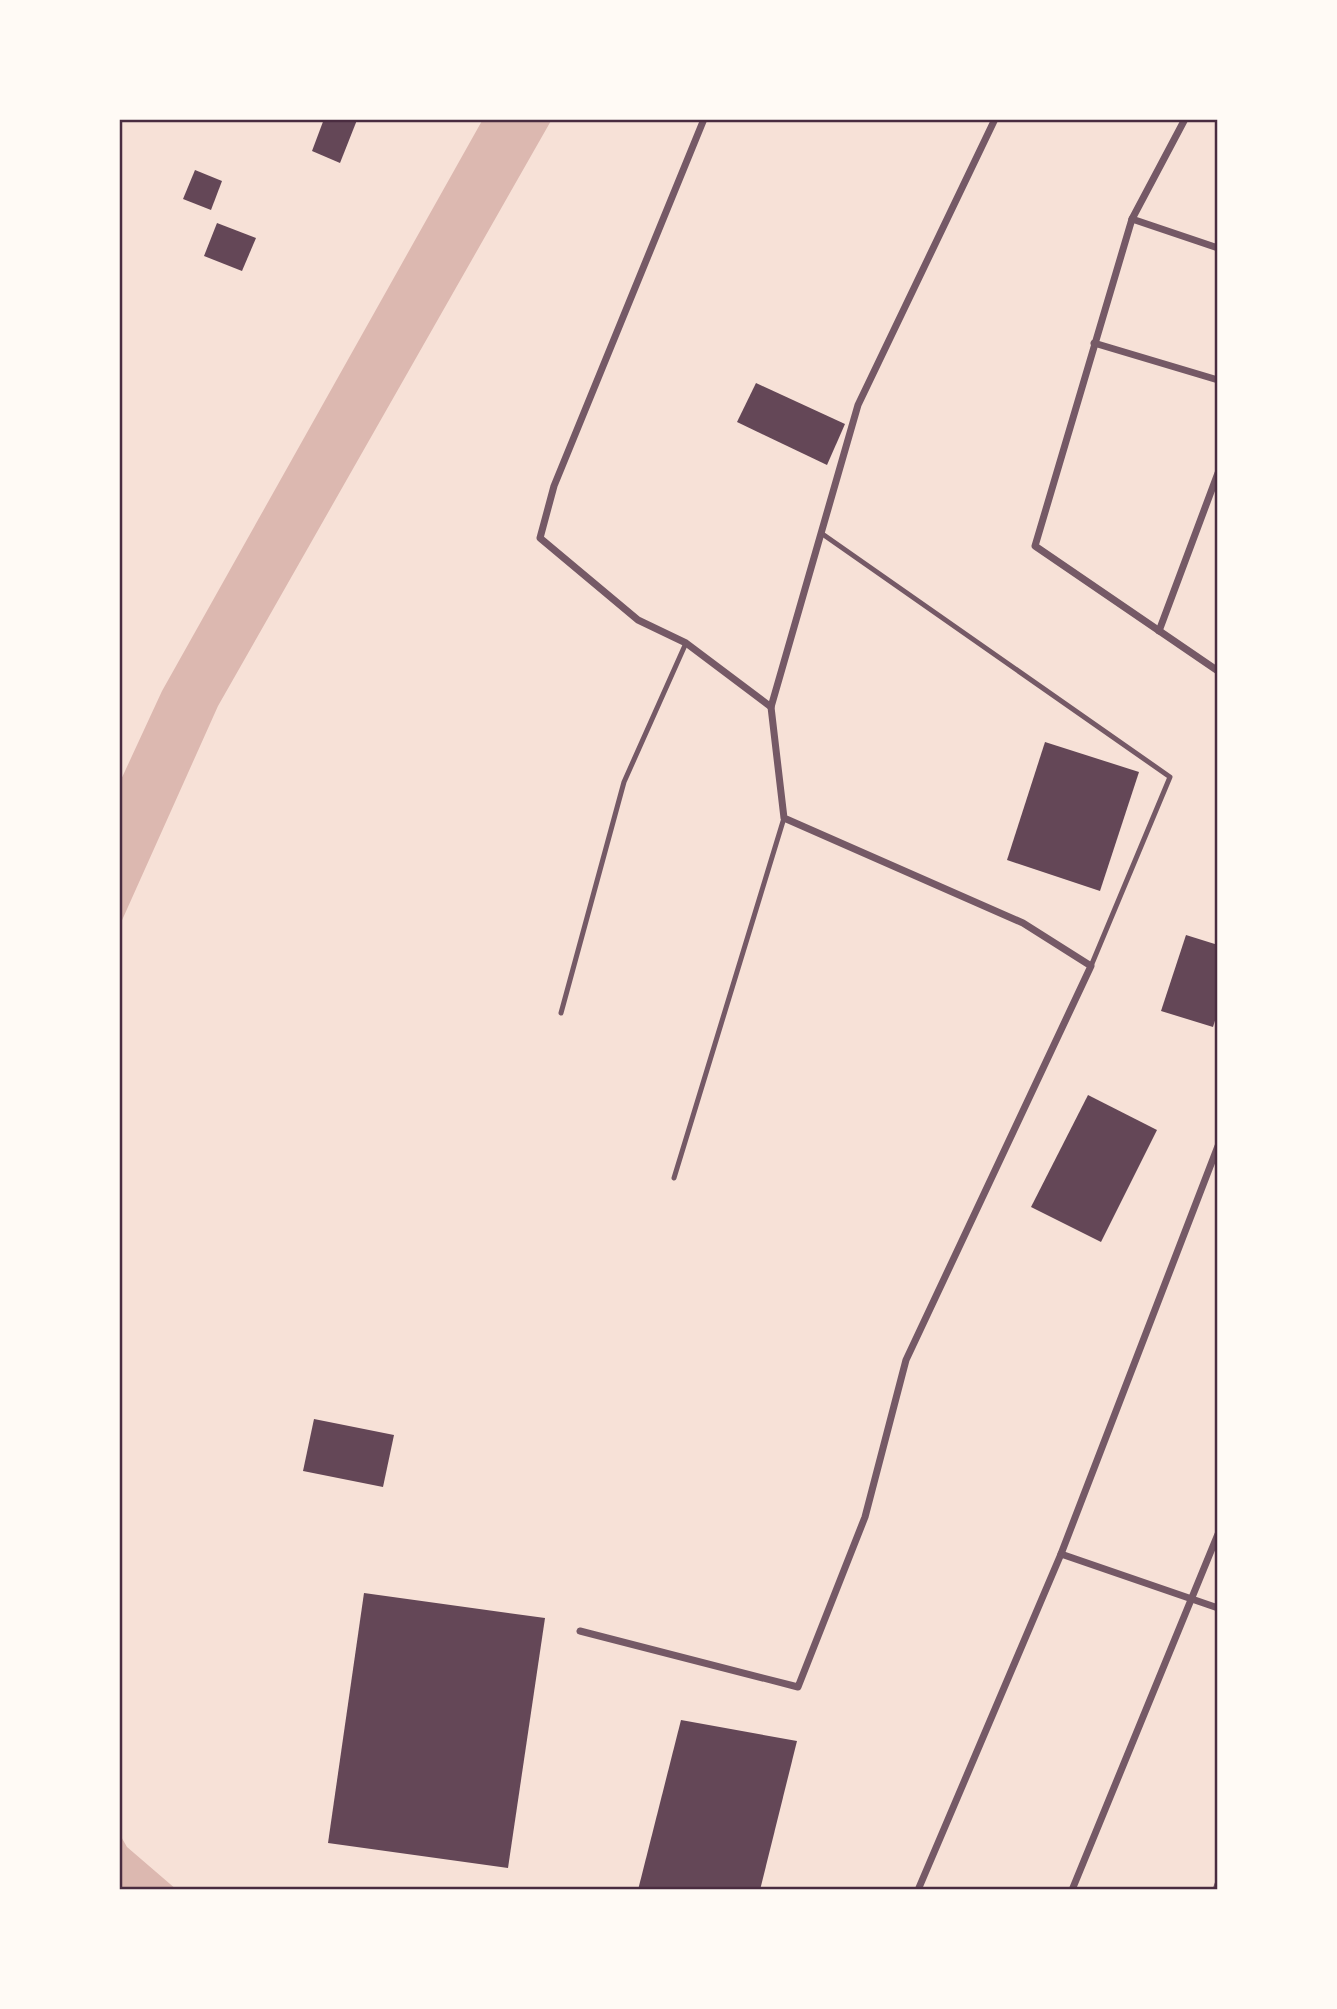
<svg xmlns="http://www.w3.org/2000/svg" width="1337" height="2009" font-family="'Source Sans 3',sans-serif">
<rect width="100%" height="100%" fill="#f7e1d7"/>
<g fill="#dcb8b0">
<path d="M483,119H552L218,706L119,927V784L162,691Z"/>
<path d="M119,1833L127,1847L177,1890H119Z"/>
</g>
<g fill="#644757">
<path d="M324,119L357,120L340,163L312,151Z"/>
<path d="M195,170L222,181L211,210L183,199Z"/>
<path d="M217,223L256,238L242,271L204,256Z"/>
<path d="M756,383L845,424L827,465L737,422Z"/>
<path d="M1045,742L1139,772L1100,891L1007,860Z"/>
<path d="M1186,935L1218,945V1011L1213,1027L1161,1011Z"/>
<path d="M1088,1095L1157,1130L1101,1242L1031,1207Z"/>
<path d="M314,1419L394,1435L383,1487L303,1471Z"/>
<path d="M364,1593L545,1618L508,1868L328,1843Z"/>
<path d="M681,1720L797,1741L760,1890H638Z"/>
</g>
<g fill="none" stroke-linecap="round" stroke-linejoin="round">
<g stroke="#755966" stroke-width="5">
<path d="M821,533L1170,777L1091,966"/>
<path d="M561,1013L624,782L686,643"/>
<path d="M674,1178L784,818"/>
</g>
<g stroke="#755966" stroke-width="7">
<path d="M704,119L554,486L540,538L638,620L686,643L771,707"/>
<path d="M1132,219L1185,119"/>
<path d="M1218,248L1132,219L1035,546L1218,671"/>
<path d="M1094,343L1218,380"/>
<path d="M1159,631L1218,473"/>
<path d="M1061,1554L1218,1608"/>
<path d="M580,1631L798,1687L865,1517L906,1360L1091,966L1023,923L784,818L771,707L858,405L995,119"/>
<path d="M918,1890L1061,1554L1218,1146"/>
<path d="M1072,1890L1218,1534"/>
<path d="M1216,1890L1218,1884"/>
</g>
</g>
<rect width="1337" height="2009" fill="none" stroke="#fffaf5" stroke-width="242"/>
<rect x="121" y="121" width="1095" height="1767" fill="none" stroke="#4a2c40" stroke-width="2.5"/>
</svg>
